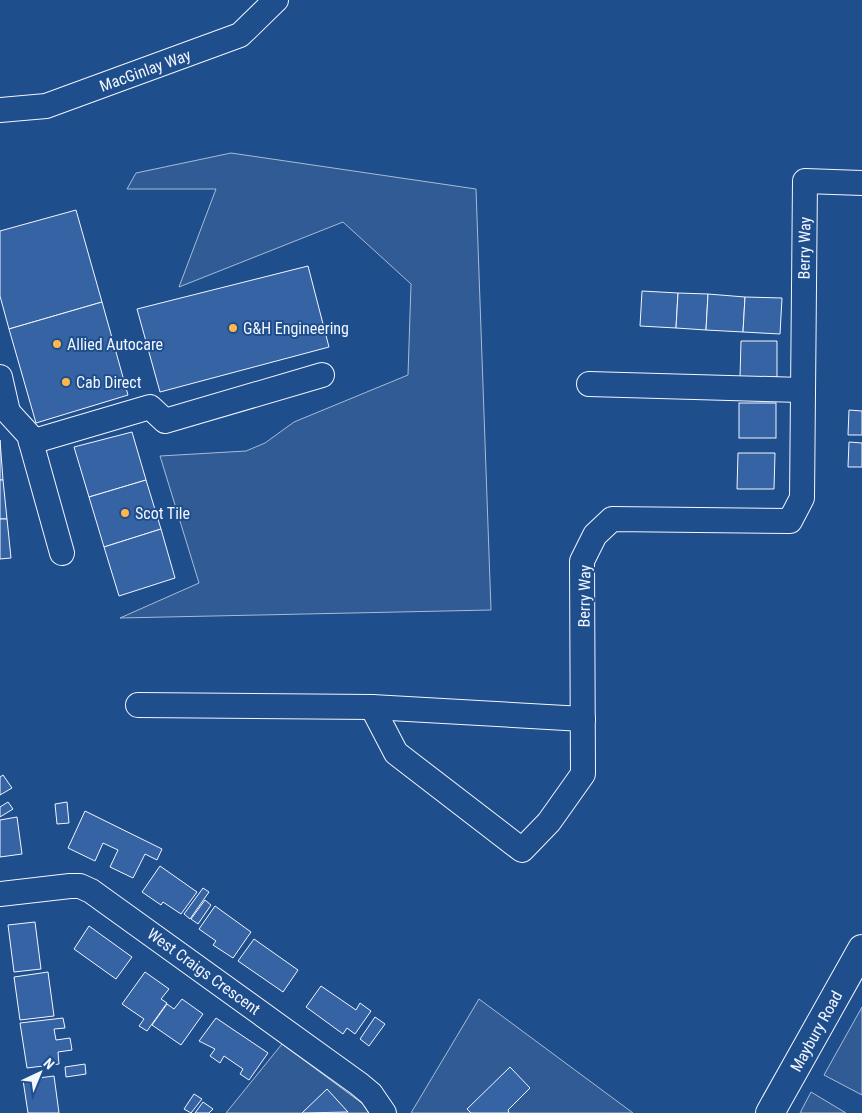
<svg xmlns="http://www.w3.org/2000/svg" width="862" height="1113" font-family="'Roboto Condensed',sans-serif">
<rect width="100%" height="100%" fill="#1f4e8c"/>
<g fill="#305b95" stroke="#a8bbd7">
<path d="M231,153L476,189L491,610L120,618L199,583L160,456L246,451L265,443L294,422L408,375L411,284L343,222L179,287L216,189H127L136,173Z"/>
<path d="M479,999L633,1113H411Z"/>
<path d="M862,1007V1095L824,1075Z"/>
<path d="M282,1044L363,1104L369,1113H226Z"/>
<path d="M811,1092L846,1113H800Z"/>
</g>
<g fill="#3563a3" stroke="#f2f6ff">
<path d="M76,210L102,302L9,329L0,296V231Z"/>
<path d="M308,266L329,347L160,392L137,309Z"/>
<path d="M642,291L678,293L676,328L640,326Z"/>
<path d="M678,293L708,294L706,330L676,328Z"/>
<path d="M708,294L745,297L743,332L706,330Z"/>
<path d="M745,297L782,298L780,334L743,332Z"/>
<path d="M102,302L128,395L36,423L9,329Z"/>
<path d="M741,341H777V377H740Z"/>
<rect x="739" y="403" width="37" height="35"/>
<path d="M849,410L862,411V435H848Z"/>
<path d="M132,432L146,480L89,497L74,447Z"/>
<path d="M0,440L3,480H0Z"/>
<path d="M849,442L862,443V467H848Z"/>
<path d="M738,453H775L774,489H737Z"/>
<path d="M0,480H3L7,519H0Z"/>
<path d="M146,480L161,529L104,547L89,497Z"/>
<path d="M0,519H7L11,558L0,559Z"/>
<path d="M161,529L175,578L119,596L104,547Z"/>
<path d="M3,775L12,788L0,795V777Z"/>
<path d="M8,802L13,809L0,817V807Z"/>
<path d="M67,802L69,823L57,824L55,804Z"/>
<path d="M85,811L162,849L157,860L145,854L133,878L110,867L118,850L103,843L95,861L68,848Z"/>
<path d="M17,817L22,854L0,857V820Z"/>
<path d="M160,866L197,892L181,914L163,902L161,905L142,892Z"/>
<path d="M203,888L209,892L190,919L184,914Z"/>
<path d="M205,900L211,905L198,924L191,919Z"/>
<path d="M215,906L251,932L233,958L213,945L216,941L199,929Z"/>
<path d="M35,922L41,969L14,972L8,925Z"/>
<path d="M89,926L132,957L116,979L74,949Z"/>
<path d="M254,939L298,970L283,992L238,961Z"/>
<path d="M48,972L54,1016L20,1020L14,977Z"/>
<path d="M145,972L169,989L161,999L167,1003L147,1031L139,1026L144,1019L122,1004Z"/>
<path d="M321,986L356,1010L360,1003L371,1011L355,1034L347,1028L343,1034L306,1007Z"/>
<path d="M182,999L203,1014L181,1045L152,1025L167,1004L174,1009Z"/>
<path d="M375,1017L385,1024L369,1046L360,1039Z"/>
<path d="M63,1018L65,1028L54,1029L56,1040L70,1038L72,1050L58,1052L59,1064L27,1068L20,1023Z"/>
<path d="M216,1018L268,1053L249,1080L240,1074L243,1069L224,1056L220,1063L210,1056L215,1049L199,1041Z"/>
<path d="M85,1064L86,1074L66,1077L65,1067Z"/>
<path d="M510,1067L530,1088L508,1110L509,1113H471L467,1109Z"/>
<path d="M54,1076L59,1113H28L23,1080Z"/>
<path d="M327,1089L348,1112L302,1113Z"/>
<path d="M194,1094L202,1099L191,1113L184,1109Z"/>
<path d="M203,1102L213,1109L209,1113H195Z"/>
</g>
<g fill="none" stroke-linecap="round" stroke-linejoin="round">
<defs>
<g id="minor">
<path d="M0,110L46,106L240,35L276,0"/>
<path d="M0,377L8,412L29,435L62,553"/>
<path d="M589,384L802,390"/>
<path d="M31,442L150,407L165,421L322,375"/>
<path d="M138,705L372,707L583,719"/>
<path d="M372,707L396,753L522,850L549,822L583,774L582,561L595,535L612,519L790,521L802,498L805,181L862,183"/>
<path d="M0,894L70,886H80L91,891L359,1084L371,1094L384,1113"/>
</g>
<path id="major" d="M770,1113L862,949"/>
</defs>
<use href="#minor" stroke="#f2f6ff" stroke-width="26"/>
<use href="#major" stroke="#f2f6ff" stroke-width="30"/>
<use href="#minor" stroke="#1f4e8c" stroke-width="24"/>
<use href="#major" stroke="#1f4e8c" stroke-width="28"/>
</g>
<g fill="#ffb74d" stroke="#1f4e8c" stroke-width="2">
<circle cx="233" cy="328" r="5"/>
<circle cx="57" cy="344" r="5"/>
<circle cx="66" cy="382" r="5"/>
<circle cx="125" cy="513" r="5"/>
</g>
<g text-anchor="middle" stroke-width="4" stroke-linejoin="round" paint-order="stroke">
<g font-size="16" fill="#f2f6ff" stroke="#1f4e8c">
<text transform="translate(145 70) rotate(-20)" y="6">MacGinlay Way</text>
<text transform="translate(804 248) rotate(-89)" y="6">Berry Way</text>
<text transform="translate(584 596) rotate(-89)" y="6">Berry Way</text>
<text transform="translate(204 971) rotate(36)" y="6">West Craigs Crescent</text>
<text transform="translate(816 1031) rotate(-61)" y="6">Maybury Road</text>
</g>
<g font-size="16" fill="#f2f6ff" stroke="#1f4e8c" text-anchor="start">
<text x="243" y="334">G&amp;H Engineering</text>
<text x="67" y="350">Allied Autocare</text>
<text x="76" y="388">Cab Direct</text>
<text x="135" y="519">Scot Tile</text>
</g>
</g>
<g transform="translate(40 1073) rotate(44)" stroke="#1f4e8c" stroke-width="4" paint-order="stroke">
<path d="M0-4L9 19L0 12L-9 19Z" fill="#f2f6ff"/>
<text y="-8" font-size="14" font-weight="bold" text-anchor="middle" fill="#f2f6ff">N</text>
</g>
</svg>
